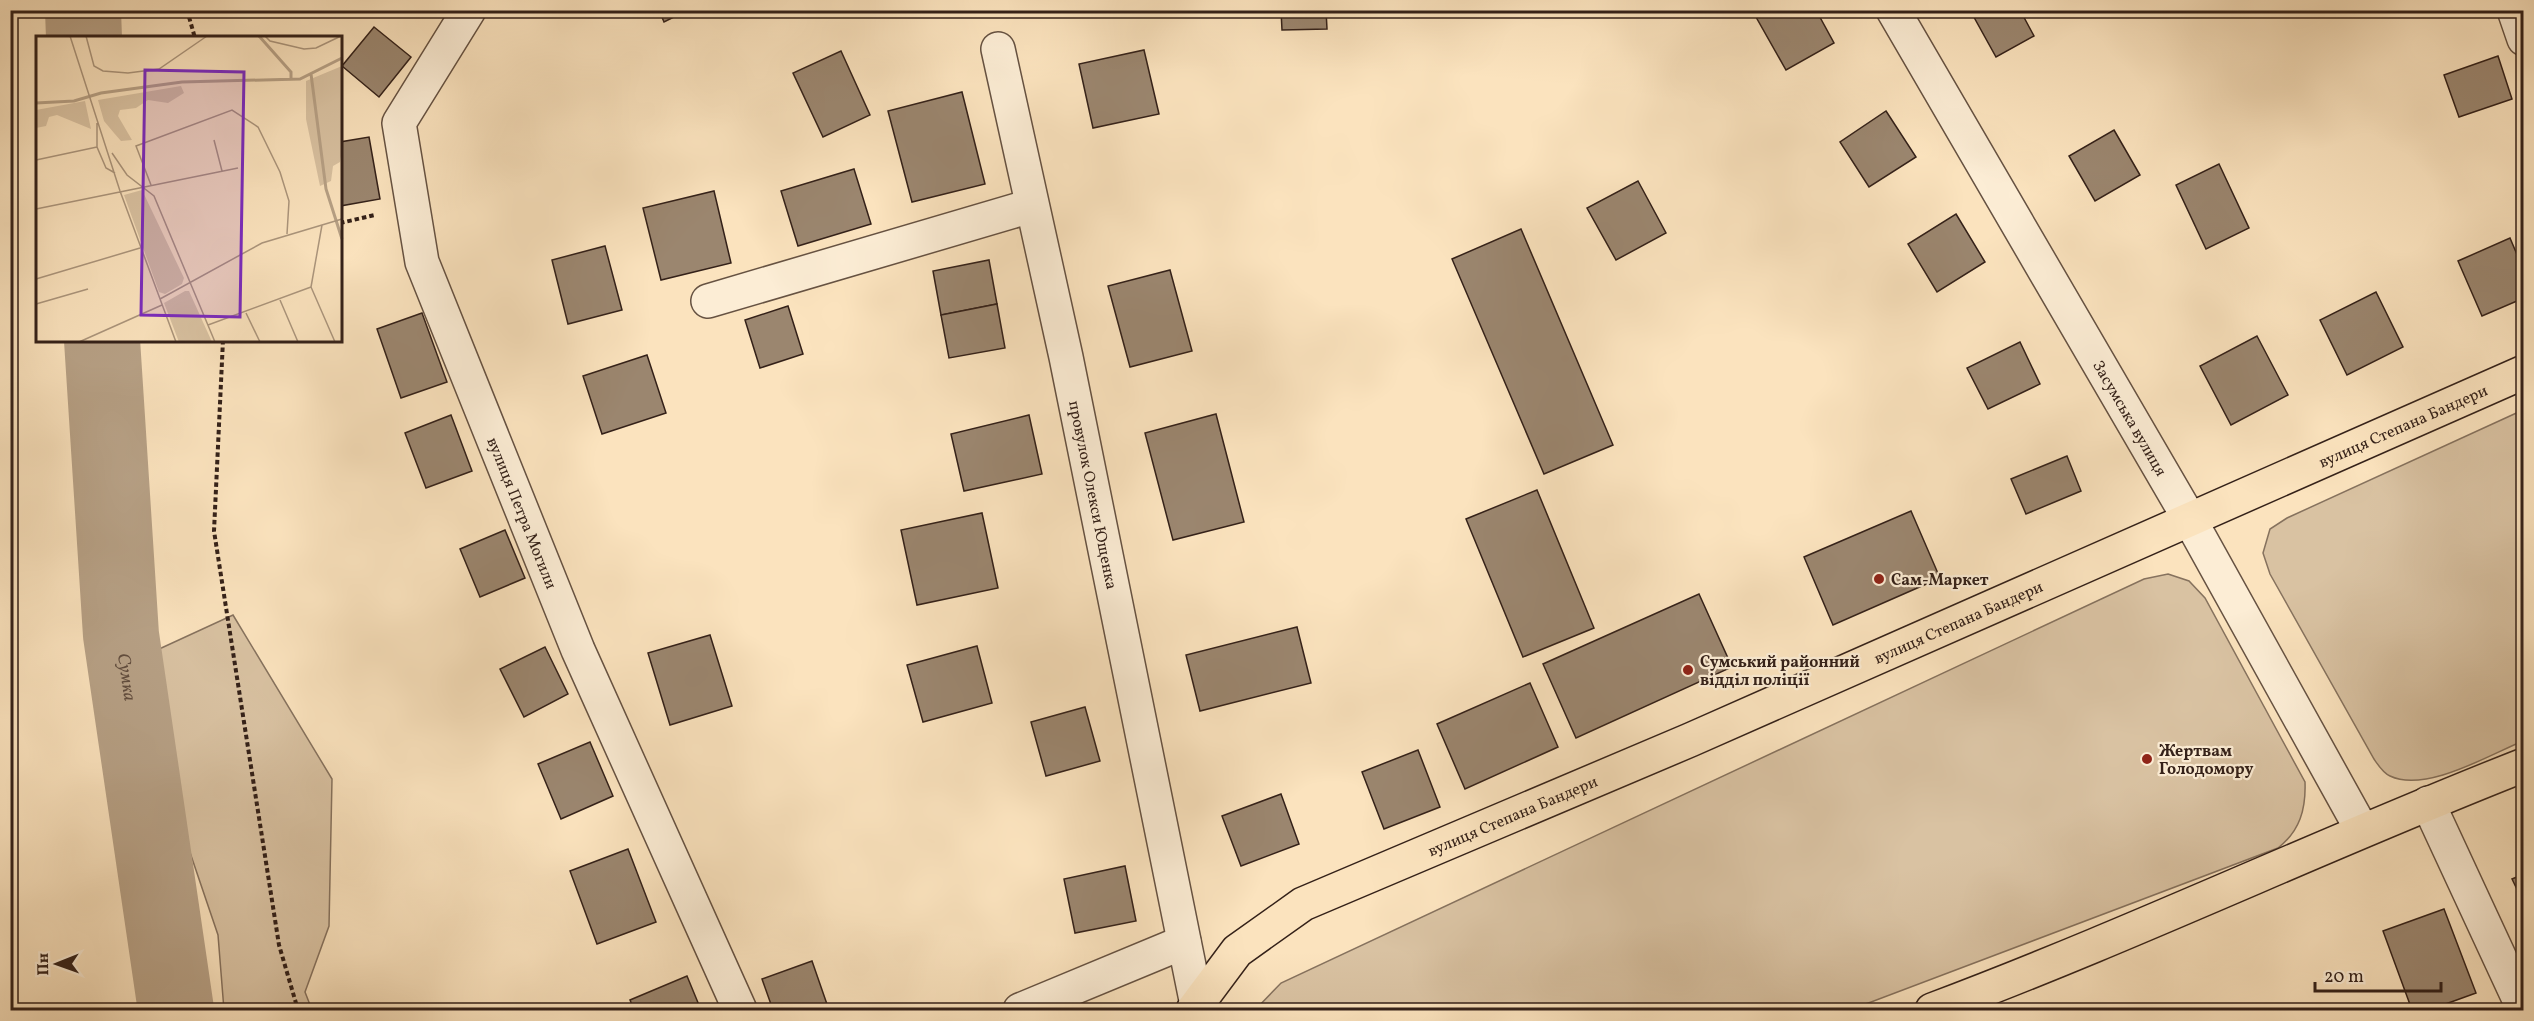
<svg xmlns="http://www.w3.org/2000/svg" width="2534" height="1021" font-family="Vollkorn,serif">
<rect width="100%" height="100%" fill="#fbe3be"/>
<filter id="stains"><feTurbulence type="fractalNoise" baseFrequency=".00333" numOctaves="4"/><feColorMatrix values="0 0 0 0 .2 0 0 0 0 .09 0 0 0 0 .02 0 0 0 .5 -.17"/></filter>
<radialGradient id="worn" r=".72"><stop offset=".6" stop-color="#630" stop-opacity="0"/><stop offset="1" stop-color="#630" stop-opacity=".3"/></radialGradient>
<g fill="#d9c2a2" stroke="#86725e" stroke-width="1.5">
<path d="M2523,410V741C2489,755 2426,793 2390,776C2383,773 2378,765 2374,759L2270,574L2263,553L2270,529L2287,518Z"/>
<path d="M2168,574L2189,581L2205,598L2305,782C2306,809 2300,831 2278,848L1850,1010H1255L1281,983L2144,579Z"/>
<path d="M233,615L332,779L329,926L305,992L312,1010H224L218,935L181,826L157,650Z"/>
</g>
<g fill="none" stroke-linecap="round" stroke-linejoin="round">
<g stroke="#b7a186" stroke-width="76">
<path d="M83,10L84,38"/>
<path id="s1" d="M102,340L121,635L176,1010"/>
</g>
</g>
<g fill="#9b866f" stroke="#342119" stroke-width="1.5">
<path d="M659,10H688L664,22Z"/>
<path d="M1281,10H1326L1327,29L1282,30Z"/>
<path d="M1768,10H1816L1834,43L1786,70L1756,17Z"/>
<path d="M1970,10H2020L2034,36L1996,57Z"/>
<path d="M374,27L411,57L379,97L342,66Z"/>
<path d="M1144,50L1159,114L1093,128L1079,64Z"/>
<path d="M841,51L870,115L823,137L793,73Z"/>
<path d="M2498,56L2512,99L2459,117L2444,75Z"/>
<path d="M962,92L985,184L912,202L888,111Z"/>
<path d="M1886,111L1916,157L1869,187L1840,142Z"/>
<path d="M2114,130L2140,175L2095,201L2069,156Z"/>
<path d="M369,137L380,199L340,206V142Z"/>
<path d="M2219,164L2249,228L2206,249L2176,185Z"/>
<path d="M854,169L871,224L798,246L781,191Z"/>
<path d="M1638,181L1666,233L1616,260L1587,208Z"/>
<path d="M714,191L731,263L661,280L643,208Z"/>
<path d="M1956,214L1985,262L1937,292L1908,244Z"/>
<path d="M1521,229L1613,445L1544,474L1452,259Z"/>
<path d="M2510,238L2524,271V298L2482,316L2458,261Z"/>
<path d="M605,246L622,310L568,324L552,260Z"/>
<path d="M989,260L997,304L941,315L933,271Z"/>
<path d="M1170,270L1192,351L1130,367L1108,286Z"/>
<path d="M2376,292L2403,347L2347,375L2320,320Z"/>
<path d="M997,304L1005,348L949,358L941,315Z"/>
<path d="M788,306L803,354L760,368L745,320Z"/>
<path d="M422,313L447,382L401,398L377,329Z"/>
<path d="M2257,336L2288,395L2231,425L2200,366Z"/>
<path d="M2020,342L2040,384L1988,409L1967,368Z"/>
<path d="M647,355L666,413L602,434L583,376Z"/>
<path d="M1216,414L1244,522L1173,540L1145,433Z"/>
<path d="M451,415L472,471L426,488L405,433Z"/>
<path d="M1029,415L1042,474L964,491L951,434Z"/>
<path d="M2067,456L2081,491L2026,514L2011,479Z"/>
<path d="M1537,490L1594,628L1523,657L1466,519Z"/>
<path d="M1911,511L1940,578L1833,625L1804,557Z"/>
<path d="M982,513L998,588L917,605L901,530Z"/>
<path d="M505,530L525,578L480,597L460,549Z"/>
<path d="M1699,594L1732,667L1576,738L1543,664Z"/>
<path d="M1297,627L1311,683L1200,711L1186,655Z"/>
<path d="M710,635L732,706L670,725L648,653Z"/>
<path d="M977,646L992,703L923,722L907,665Z"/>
<path d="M545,647L568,694L524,717L500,669Z"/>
<path d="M1530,683L1558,747L1465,789L1437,724Z"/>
<path d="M1085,707L1100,761L1046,776L1031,722Z"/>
<path d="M590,742L613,796L561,819L538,764Z"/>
<path d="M1418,750L1440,807L1384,829L1362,772Z"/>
<path d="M1281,794L1299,844L1241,866L1222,816Z"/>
<path d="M628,849L656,922L597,944L570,871Z"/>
<path d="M1125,866L1136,921L1075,933L1064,879Z"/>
<path d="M2524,874V904L2512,879Z"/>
<path d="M2444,909L2476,993L2429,1010H2412L2383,931Z"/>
<path d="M812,961L829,1010H773L762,979Z"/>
<path d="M687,976L701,1010H634L630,1000Z"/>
</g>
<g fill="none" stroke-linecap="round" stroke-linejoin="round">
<defs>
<g id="minor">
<path id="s2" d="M469,10L399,123L422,262L578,650L740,1010"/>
<path id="s3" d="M1893,10L2190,520L2362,830"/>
<path d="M2514,10L2524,39"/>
<path id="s4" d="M998,49L1066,357L1198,1010"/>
<path d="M708,301L1031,206"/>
<path d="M2428,803L2524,1010"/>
<path d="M1020,1010L1184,942"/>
</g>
<g id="major">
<path id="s5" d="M1193,1010L1237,951L1303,904L1690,740L2524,372"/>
<path d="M1932,1010C2132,935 2325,843 2524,765"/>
</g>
</defs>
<use href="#minor" stroke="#665242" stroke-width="36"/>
<use href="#major" stroke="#342119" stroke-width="36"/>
<g stroke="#342119" stroke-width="4" stroke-dasharray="4.5 3" stroke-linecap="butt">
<path d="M187,10L195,38"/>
<path d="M340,223L375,215"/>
<path d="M223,340L214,531L279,945L298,1010"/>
</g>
<use href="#minor" stroke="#fcedd5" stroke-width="33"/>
<use href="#major" stroke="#fbe3be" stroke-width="33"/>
</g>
<g fill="#8f2418" stroke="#fcedd5" stroke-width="2">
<circle cx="1879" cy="579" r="6"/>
<circle cx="1688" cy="670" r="6"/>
<circle cx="2147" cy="759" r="6"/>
</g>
<g text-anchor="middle" stroke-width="4.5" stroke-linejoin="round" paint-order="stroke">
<g font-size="16" fill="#342119" stroke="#fcedd5">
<text dy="6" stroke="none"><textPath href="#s3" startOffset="472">Засумська вулиця</textPath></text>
<text dy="6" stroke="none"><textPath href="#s5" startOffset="1354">вулиця Степана Бандери</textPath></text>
<text dy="6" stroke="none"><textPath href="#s4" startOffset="456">провулок Олекси Ющенка</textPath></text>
<text dy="6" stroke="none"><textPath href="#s2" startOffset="544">вулиця Петра Могили</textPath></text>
<text dy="6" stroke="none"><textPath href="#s5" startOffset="868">вулиця Степана Бандери</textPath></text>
<text dy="6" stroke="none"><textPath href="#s5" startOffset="382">вулиця Степана Бандери</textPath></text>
</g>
<g font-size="16" font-weight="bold" fill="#342119" stroke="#fcedd5" text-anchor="start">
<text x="1891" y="585">Сам-Маркет</text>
<text x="1700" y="667">Сумський районний<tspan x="1700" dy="18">відділ поліції</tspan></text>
<text x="2159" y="756">Жертвам<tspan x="2159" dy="18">Голодомору</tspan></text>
</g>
<g font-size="18" font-style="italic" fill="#624e3f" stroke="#fcedd5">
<text dy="6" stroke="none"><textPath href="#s1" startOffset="338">Сумка</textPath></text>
</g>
</g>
<g transform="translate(36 36)">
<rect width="306" height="306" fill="#fbe3be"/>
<path d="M306,30V114L304,126L297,130L295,145L284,150L270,83V45ZM145,50L148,57L132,67L112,64L100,72L84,74L82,80L96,104L85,105L78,97L68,85L62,64ZM49,65L55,93L21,79L13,81L10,90L0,92V74ZM106,154L148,242L146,248L129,258L123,256L88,159ZM149,255H153L176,306H143L128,267Z" fill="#d9c2a2"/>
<path fill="none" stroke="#b7a186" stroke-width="3" d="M223,0L255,36V43M275,38L290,153L306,203M0,67L38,65L65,57L146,46L264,43L306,22"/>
<path fill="none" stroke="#ab957c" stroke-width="1.5" d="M34,0L84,155L140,306M50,0L58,30L67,35L92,37L123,33L171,0M229,0L234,5L268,13L280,12L305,0M61,87V111L70,132L79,137M178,104L186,135M76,117L91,139L118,160L179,306M0,124L61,111M115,149L100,110L196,74L222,91L244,136L253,165L251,198M0,173L202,132M286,189L275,251L299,306M0,243L104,212M124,263L226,207L306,183M244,264L262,306M0,268L52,253M210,277L224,306M172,289L275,251M43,306L126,269"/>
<path fill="#7b2cbf" fill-opacity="0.15" stroke="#7b2cbf" stroke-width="3" d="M109,34L208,36L204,281L105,279Z"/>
<rect width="306" height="306" fill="none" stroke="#342119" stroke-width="3"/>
</g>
<rect width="2534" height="1021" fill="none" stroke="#fbe3be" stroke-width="36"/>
<rect x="12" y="12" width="2510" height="997" fill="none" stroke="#342119" stroke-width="3"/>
<rect x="18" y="18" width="2498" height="985" fill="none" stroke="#342119" stroke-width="1.5"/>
<g transform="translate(57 964) rotate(269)" stroke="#fcedd5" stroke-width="4.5" paint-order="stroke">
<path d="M0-4.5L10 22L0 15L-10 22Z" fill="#342119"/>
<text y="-9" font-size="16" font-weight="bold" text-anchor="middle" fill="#342119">Пн</text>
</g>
<path d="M2315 982v9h126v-9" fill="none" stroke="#342119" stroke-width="3"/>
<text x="2324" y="982" font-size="18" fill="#342119" stroke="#fcedd5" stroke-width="4.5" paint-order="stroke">20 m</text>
<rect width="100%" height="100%" filter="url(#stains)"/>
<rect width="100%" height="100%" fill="url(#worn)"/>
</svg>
